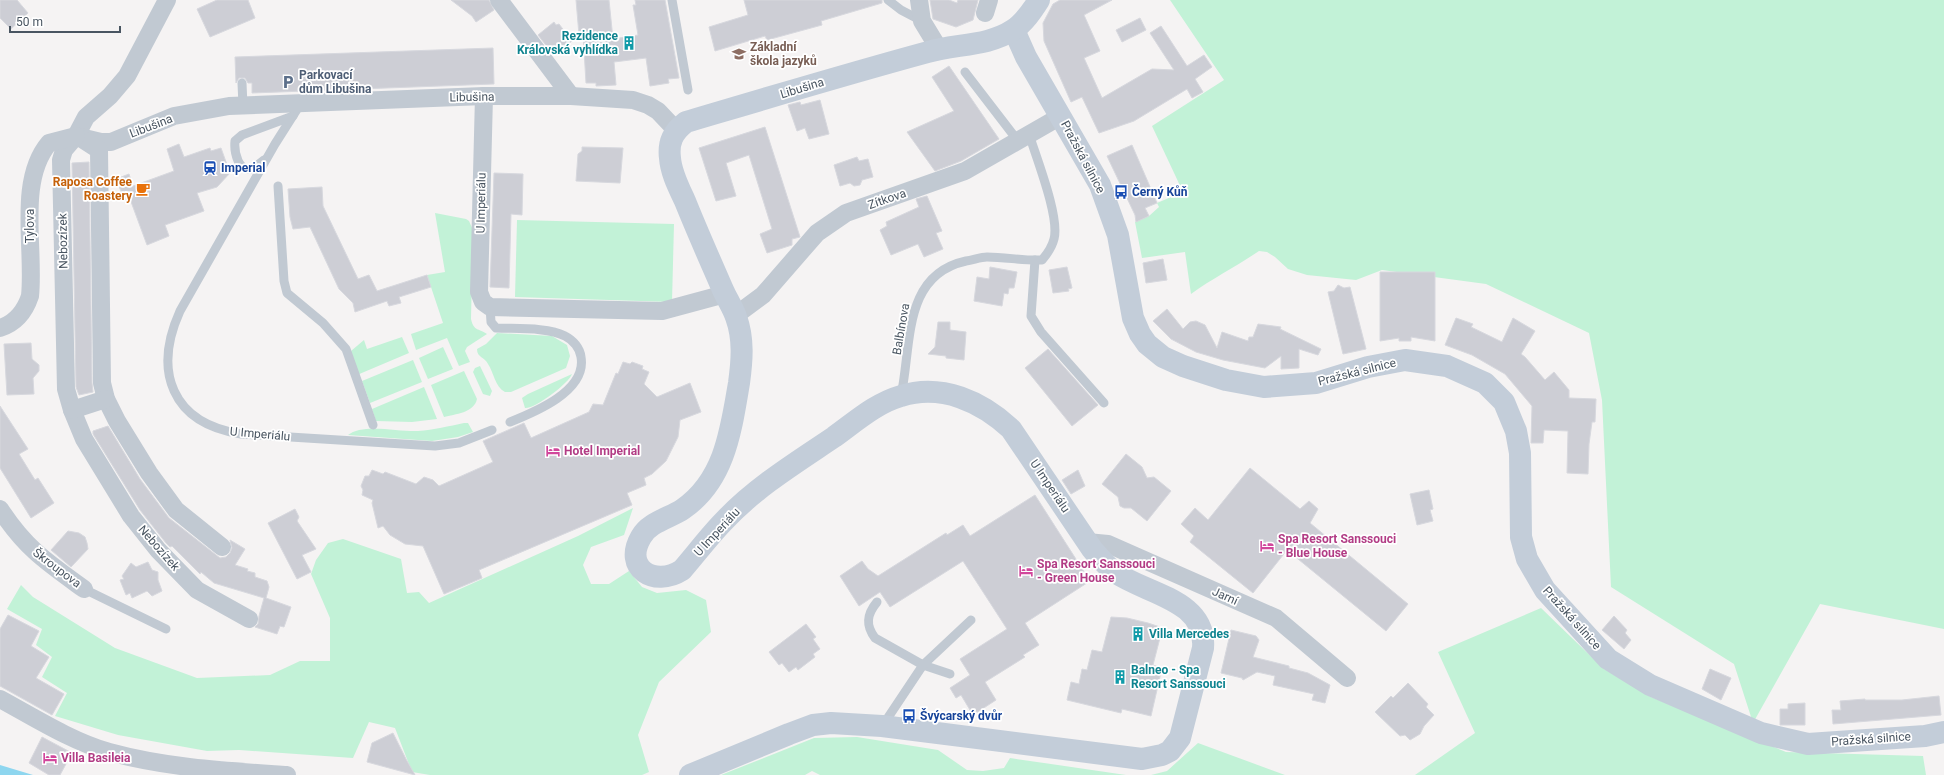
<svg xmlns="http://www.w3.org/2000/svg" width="1944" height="775" font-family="Roboto,sans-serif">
<rect width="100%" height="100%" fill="#f5f3f3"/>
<g fill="#c2f2d7">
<path d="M1170,0H1944V629L1820,604L1753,723L1734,664L1611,587L1602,400L1589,333L1486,284L1382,270L1356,280L1307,275L1288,269L1275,257L1267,252L1259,251C1237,266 1213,278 1191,294L1185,252L1142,258L1135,222L1149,216L1159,207L1157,203L1183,192L1152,126L1224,80Z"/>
<path d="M435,213L466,219L469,221L473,230L471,319C474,332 479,328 487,334L467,347L465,351L470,362L459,366L447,338L416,350L411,334L443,323L427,275L445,272Z"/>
<path d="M517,220L674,224L672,302L515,297Z"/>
<path d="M497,333L552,336L567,345L570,356L566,368L511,392H505C495,387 494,373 488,364C485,357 477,358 477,349L486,344Z"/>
<path d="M402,337L409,353L357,375L351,351L364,340L367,349Z"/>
<path d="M443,347L453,369L428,379L419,358Z"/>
<path d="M413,360L422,382L370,403L362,381Z"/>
<path d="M480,366L492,391L490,396L483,394L473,372L475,368Z"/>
<path d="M464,371L477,399C474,413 455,414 444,417L431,385Z"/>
<path d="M572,374C569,383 535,409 525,408L522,398L528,394Z"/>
<path d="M424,387L437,419L412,422L376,421L372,409Z"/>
<path d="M464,423H468L473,432L458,437L432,441L348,435C362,423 399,432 418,431C434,430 449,426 464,423Z"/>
<path d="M633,508L624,535L591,547L583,565L591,584H609L629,571L642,587L657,593L686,590L706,600L711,632L659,682L638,735L649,772L642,775H430L412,772L395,728L369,722L353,758L239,750L207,751L118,735L55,716L67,693L42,677L52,657L36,645L42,629L7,609L21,585L33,597L115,648L197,678L270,675L300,661H330V618L311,574L316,560L328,543L343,539L401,559L407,593L419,592L429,603L578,536Z"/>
<path d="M1541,608L1604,669L1651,697L1786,752L1923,756L1926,775H1415L1475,733L1438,652Z"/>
<path d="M857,737L938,750L967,770L983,771L1004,768L1010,758L1126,775H820L812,771L805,775H721L814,738Z"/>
<path d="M1198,743L1285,775H1151L1167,771Z"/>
</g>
<path fill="#8ed6ef" d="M0,765L33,775H0Z"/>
<g fill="#cdced5" stroke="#d7d8de">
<path d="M0,0H17L28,13L11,29L0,18Z"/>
<path d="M217,0H248L255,18L210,37L197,9Z"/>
<path d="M451,0H489L494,10L476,22L472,16Z"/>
<path d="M576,0H609L613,39L638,35L633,5H636L635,0H665L679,78L668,79L669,83L650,86L646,58L614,62L616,85L596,86V83H586L583,33L579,35Z"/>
<path d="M744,0H882V3L821,21L822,25L767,40L765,36L715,51L709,27L748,15Z"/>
<path d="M930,0H949L957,3L958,0H978L973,20L956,27L933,19Z"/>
<path d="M1060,0H1112L1084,15L1100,51L1084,58L1102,98L1152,69L1174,70L1150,33L1161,26L1187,66L1204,55L1212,67L1195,79L1203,92L1192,98L1187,89L1134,121L1099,133L1082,97L1071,102L1044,41L1043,23L1053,4Z"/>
<path d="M1140,18L1146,30L1122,42L1116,30Z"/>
<path d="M554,22L556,25L559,24L572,41L561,51L559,48L552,53L538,35Z"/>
<path d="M493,48L494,84L252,93V83H248L245,78H239L236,83L235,57Z"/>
<path d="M949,66L999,139L961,161L935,171L907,132L954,111L932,77Z"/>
<path d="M820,100L829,134L809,139L805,128L797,131L788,105L800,102L801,105Z"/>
<path d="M765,127L800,237L792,239V245L767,253L760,234L772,229L749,155L726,163L736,196L716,201L699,148Z"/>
<path d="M179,144L184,157L210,148L211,151L221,148L230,173L217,187L197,193L204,211L165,225L169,236L147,245L130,199L125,201L116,179L129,174L133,186L174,171L167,149Z"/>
<path d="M1132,145L1157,203L1145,208L1149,216L1136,222L1135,215L1107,156Z"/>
<path d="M582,147L623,148L620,183L576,181L578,154L582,151Z"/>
<path d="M857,157L859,161L868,159L873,177L862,180L860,185L854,186L850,183L840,186L834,165Z"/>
<path d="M89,162L92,383L93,392L79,395L76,387L72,163Z"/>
<path d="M494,173L523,174L522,215L511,214L509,288L490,287Z"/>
<path d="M322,187L323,206L358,279L369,275L377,291L427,275L431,287L399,297L401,303L389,306L387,301L355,312L353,303L339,289L310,227L293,229L290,217L288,189Z"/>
<path d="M927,196L942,231L936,233L943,249L924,257L918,244L891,255L880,230L887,226L886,222L919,207L916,199Z"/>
<path d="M1163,259L1167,280L1146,283L1143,263Z"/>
<path d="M990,267L1017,272L1014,288H1009L1008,294L1004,293L1002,306L974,301L977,277L989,279Z"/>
<path d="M1067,267L1072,288L1068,289L1069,291L1053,293L1049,270Z"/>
<path d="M1380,272H1435V341L1411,337V341H1399V338L1380,341Z"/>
<path d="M1338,285L1344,288L1350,287L1366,349L1343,354L1328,292L1334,291Z"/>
<path d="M1167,309L1183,329L1190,322L1196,321L1205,325L1217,348L1222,332L1248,341L1249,337H1253L1258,324L1281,327L1280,329L1321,349L1318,355L1299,349V368L1281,369V356L1265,368L1223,360L1196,352L1171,339L1153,321Z"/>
<path d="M1456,318L1473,324L1471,327L1502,342L1513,318L1535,331L1521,354L1525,357L1545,380L1554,372L1569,390V398L1596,399L1595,422H1592L1589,444L1588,474L1567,473L1568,431L1544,430L1543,443H1531L1532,406L1505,374L1472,355L1445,345Z"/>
<path d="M938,322H950V330L966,332L964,360L946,358V356L928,354L935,347Z"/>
<path d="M31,343L32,359L39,365V371L33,378L34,394L7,395L4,344Z"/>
<path d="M1048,349L1098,405L1072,426L1025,368Z"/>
<path d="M623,362L630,364L632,362L643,366L642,369L649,372L644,384L657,397L690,383L701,412L680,420L678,437L666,461L652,474L644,478L646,485L627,493L632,505L479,570L482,578L444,594L423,546L405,544L390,535L383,526L378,528L372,503L373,500L362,495L363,490L361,486L365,476H369L372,470L383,474L385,472L416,484L424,477L433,480L439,486L493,462L483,441L524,423L531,438L589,412L593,404L603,405L616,373L618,374Z"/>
<path d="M0,406L28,449L19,454L35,480L38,478L54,503L31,518L0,468Z"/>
<path d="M108,426L140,479L169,518L220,558L226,557L230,553L232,548L230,540L245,549L235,565L248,569L247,571L255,573V577L267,581L269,587L266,598L291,607L284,627L280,626L277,634L255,627L258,624L259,616L264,598L214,583L201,572L200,574L172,546L170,547L166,543L140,510L93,434V431Z"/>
<path d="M1126,454L1142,467L1147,478L1154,477L1171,491L1147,521L1131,508H1124L1120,506L1118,497L1102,484Z"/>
<path d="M1250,468L1300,509L1309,501L1318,509L1310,523L1408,604L1386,631L1287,550L1253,593L1190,542L1194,536L1181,524L1195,508L1208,520Z"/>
<path d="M1078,470L1085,486L1071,494L1062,480Z"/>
<path d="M1429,490L1433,509L1430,510L1433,521L1417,525L1410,494Z"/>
<path d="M1035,495L1090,581L1025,623L1039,645L1023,655L1025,657L985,682L996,700L973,715L961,695L956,698L950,688L970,675L960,659L1007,629L963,561L890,607L880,592L859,606L840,576L862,561L868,569L878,576L946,533L947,535L963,525L970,536Z"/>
<path d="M295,509L299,517L297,521L316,549L302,555L311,572L297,579L268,523Z"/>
<path d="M68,531L79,533L85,537L87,543L88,549L71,567L51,550Z"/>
<path d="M148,562L152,570L158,572V580L162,591L152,596L147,591L132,598L130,593L126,595L120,580L124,579L122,576L131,563L136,567Z"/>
<path d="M8,615L39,631L31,646L49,657L36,678L64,694L52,715L0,686V629Z"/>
<path d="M1614,616L1627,630L1625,633L1631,640L1624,649L1602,630Z"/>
<path d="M1111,617L1127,618L1148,623L1160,627V630H1162L1153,665L1162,668L1151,716L1122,709L1121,713L1067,700L1071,682L1079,684L1082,669L1087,670L1092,650L1102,652Z"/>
<path d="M806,624L816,637L813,639L820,649L813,654L815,657L798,670L796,667L789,672L782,663L779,665L769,652Z"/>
<path d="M1231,630L1256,636L1259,640L1253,657L1289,666V668L1308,673L1330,685L1325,703L1312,700L1314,694L1273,685L1275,676L1257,672L1243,680L1242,678L1221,673Z"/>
<path d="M1710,669L1731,678L1721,700L1702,689Z"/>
<path d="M1408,683L1428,704L1426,707L1434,715L1424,726L1420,734L1410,740L1405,735L1400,736L1375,712L1391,696L1393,698Z"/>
<path d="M1939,696L1941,715L1833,724L1832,710H1841L1840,701L1865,699V700H1902Z"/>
<path d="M1805,703V725H1780V709H1788V704Z"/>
<path d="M393,733L406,759L415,775L367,762L372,743Z"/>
<path d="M42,737L72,753L60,775H49L29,763Z"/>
</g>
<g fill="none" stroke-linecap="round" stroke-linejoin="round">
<g stroke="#c1c9d2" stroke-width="9">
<path d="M672,0L688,90"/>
<path d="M888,0L901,10L922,21"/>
<path d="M965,72L1018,141"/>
<path d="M242,83L243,106"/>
<path d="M301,103L275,144L180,311C153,371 171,423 241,434L435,446L459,443L492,430"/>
<path d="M264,160C261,162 257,166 254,168C238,175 234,151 235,141L242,135L293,116"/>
<path d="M278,186L284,281L287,293L323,323L346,349L373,425"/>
<path d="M1035,260L1031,316L1041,332L1104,403"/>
<path d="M490,307L491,322L496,328C516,329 548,327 565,336C573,340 580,348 581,357C587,391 535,412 510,422"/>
<path d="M901,396C912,345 902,275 966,261C973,260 981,257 987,257C1006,257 1024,261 1042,260C1048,253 1052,247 1054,239C1060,217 1036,157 1029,134"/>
<path d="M84,589L166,629"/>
<path d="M877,602C867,614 865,625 875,638L923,665L950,674"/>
<path d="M883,725L923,665L971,620"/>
</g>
<g stroke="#c1c9d2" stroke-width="18">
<path d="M167,0L127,76L110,96L86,117L76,136L64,150L61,160L66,389L72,410L84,439L131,516L158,550L197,590L249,619"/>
<path d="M499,0L571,96"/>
<path d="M919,0L922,21L939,49"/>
<path d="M985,13L989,0"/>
<path d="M484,96L479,292L483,302L490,307L662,311L725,294"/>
<path d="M76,136L101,142H111L174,116L229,106L484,96H571L633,100L648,105L658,111L676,130"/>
<path d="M82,139L99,150L102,383L106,399L117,421L149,473L176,510L222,547"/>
<path d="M736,315L763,295L817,233L846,213L965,171L1061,116"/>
<path d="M0,328C16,323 25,311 30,296C35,249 17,181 49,143L76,136"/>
<path d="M72,410L106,399"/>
<path d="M0,509C25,548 48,563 84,589"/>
<path d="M1087,542L1108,544L1276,618L1347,678"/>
<path d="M0,699C35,718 71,741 109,752C167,768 227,771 287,775"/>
</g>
<g stroke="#c3cdd9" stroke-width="22">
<path d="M1014,30L1026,57L1100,185L1118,235L1133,318L1140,334L1147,344L1163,357L1183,366L1226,380L1264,387L1316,383L1368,367L1405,360L1447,366L1485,383L1504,402L1516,431L1520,453L1521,537L1527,559L1545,590L1608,659L1650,685L1761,733L1808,744L1925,736L1944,732"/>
<path d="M690,775L789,734L813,725L831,723L882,726L1142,759L1162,755L1170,751L1180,738L1203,648C1207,600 1147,594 1116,573C1107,567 1099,557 1092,549L1011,429C982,402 942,383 901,396C876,403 855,422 834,437C797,462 756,487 725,520C710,535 696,554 682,570C654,588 623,568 641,537C649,522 670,518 683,509C725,480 731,430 739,383C742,361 744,339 736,317C733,308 727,299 723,290C710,260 697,231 685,201C679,188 671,173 670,158C668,142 673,132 686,122C767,98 847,74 928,52C956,44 989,46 1013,30C1024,23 1032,11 1039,0"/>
</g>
</g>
<defs>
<symbol id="building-bare" viewBox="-9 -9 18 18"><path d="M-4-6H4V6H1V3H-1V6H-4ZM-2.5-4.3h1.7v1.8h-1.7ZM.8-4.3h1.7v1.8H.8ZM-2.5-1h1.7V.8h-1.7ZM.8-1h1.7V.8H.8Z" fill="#0f9aa8" stroke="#fff" stroke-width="2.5" paint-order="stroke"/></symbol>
<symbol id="school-bare" viewBox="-9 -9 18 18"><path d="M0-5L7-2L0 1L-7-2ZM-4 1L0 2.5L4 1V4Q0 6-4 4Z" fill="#8d6e63" stroke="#fff" stroke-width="2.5" paint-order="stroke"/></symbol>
<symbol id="parking-bare" viewBox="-9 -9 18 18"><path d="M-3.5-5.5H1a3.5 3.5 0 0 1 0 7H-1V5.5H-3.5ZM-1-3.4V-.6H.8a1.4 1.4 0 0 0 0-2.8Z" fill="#5c6f8a" stroke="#fff" stroke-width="2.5" paint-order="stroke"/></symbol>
<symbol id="station-bare" viewBox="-9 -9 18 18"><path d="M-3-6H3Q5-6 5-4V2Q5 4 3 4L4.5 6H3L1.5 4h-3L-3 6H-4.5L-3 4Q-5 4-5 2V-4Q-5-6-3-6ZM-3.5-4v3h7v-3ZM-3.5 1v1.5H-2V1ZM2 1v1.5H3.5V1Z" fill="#1a4fb4" stroke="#fff" stroke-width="2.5" paint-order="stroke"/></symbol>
<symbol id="cafe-bare" viewBox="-9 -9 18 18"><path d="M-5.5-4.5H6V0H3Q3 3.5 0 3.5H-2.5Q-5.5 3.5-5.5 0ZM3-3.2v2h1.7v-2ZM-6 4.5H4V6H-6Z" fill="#e8710a" stroke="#fff" stroke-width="2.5" paint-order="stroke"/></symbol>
<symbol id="bus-bare" viewBox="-9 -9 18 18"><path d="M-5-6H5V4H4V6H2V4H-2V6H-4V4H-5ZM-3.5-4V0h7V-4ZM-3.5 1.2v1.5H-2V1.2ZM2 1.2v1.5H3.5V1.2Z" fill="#1a4fb4" stroke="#fff" stroke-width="2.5" paint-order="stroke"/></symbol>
<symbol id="hotel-bare" viewBox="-9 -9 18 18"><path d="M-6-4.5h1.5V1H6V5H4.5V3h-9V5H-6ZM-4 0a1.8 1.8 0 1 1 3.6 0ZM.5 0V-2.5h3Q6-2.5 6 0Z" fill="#d1479c" stroke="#fff" stroke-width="2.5" paint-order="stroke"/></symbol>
</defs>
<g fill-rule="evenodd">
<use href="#building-bare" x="619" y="33" width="20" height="20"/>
<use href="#school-bare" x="729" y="44" width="20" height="20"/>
<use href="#parking-bare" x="278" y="72" width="20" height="20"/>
<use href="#station-bare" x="200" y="158" width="20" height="20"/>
<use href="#cafe-bare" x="133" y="179" width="20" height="20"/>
<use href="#bus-bare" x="1111" y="182" width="20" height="20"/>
<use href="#hotel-bare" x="543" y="441" width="20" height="20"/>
<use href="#hotel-bare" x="1257" y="536" width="20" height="20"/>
<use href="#hotel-bare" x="1016" y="561" width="20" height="20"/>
<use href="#building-bare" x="1128" y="624" width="20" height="20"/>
<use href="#building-bare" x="1110" y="667" width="20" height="20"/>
<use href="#bus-bare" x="899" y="706" width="20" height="20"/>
<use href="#hotel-bare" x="40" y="748" width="20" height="20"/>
</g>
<g text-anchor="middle" stroke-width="3.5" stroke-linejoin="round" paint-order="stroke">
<g font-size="12" font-weight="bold" fill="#0d838f" stroke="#fff" text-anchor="start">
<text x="618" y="40" text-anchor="end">Rezidence<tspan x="618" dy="14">Královská vyhlídka</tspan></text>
<text x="1149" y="638">Villa Mercedes</text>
<text x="1131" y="674">Balneo - Spa<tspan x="1131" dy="14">Resort Sanssouci</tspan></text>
</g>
<g font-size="12" font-weight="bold" fill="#785e54" stroke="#fff" text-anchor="start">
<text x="750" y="51">Základní<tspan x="750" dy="14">škola jazyků</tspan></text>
</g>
<g font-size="12" font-weight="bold" fill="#4e5e75" stroke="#fff" text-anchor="start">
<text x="299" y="79">Parkovací<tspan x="299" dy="14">dům Libušina</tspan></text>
</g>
<g font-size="12" fill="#495561" stroke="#fff">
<text transform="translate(802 88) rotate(-17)" y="4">Libušina</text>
<text transform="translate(472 97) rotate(-1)" y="4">Libušina</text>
<text transform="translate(151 126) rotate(-21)" y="4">Libušina</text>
<text transform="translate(1083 157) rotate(62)" y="4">Pražská silnice</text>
<text transform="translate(887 199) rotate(-19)" y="4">Zítkova</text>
<text transform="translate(481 203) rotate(-89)" y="4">U Imperiálu</text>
<text transform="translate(30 226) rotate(-90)" y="4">Tylova</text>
<text transform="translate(63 241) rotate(-91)" y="4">Nebozízek</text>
<text transform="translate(901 329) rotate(-80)" y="4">Balbínova</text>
<text transform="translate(1357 372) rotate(-14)" y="4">Pražská silnice</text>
<text transform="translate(260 434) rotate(5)" y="4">U Imperiálu</text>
<text transform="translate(1050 486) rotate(56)" y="4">U Imperiálu</text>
<text transform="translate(717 532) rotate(-47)" y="4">U Imperiálu</text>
<text transform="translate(159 548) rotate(49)" y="4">Nebozízek</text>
<text transform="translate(57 568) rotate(37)" y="4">Škroupova</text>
<text transform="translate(1225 596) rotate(24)" y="4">Jarní</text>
<text transform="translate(1572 618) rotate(48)" y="4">Pražská silnice</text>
<text transform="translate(1871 739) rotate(-4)" y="4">Pražská silnice</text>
</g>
<g font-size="12" font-weight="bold" fill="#164399" stroke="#fff" text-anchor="start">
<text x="221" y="172">Imperial</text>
<text x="1132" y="196">Černý Kůň</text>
<text x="920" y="720">Švýcarský dvůr</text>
</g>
<g font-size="12" font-weight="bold" fill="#c56008" stroke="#fff" text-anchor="end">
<text x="132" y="186">Raposa Coffee<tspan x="132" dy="14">Roastery</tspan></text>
</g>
<g font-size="12" font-weight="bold" fill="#b23c85" stroke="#fff" text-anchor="start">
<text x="564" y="455">Hotel Imperial</text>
<text x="1278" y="543">Spa Resort Sanssouci<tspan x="1278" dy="14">- Blue House</tspan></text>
<text x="1037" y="568">Spa Resort Sanssouci<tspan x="1037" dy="14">- Green House</tspan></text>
<text x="61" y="762">Villa Basileia</text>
</g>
</g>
<path d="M10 26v6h110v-6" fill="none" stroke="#495561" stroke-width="2"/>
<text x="16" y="26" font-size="12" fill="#495561" stroke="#ffffff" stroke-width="3" paint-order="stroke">50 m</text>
</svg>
